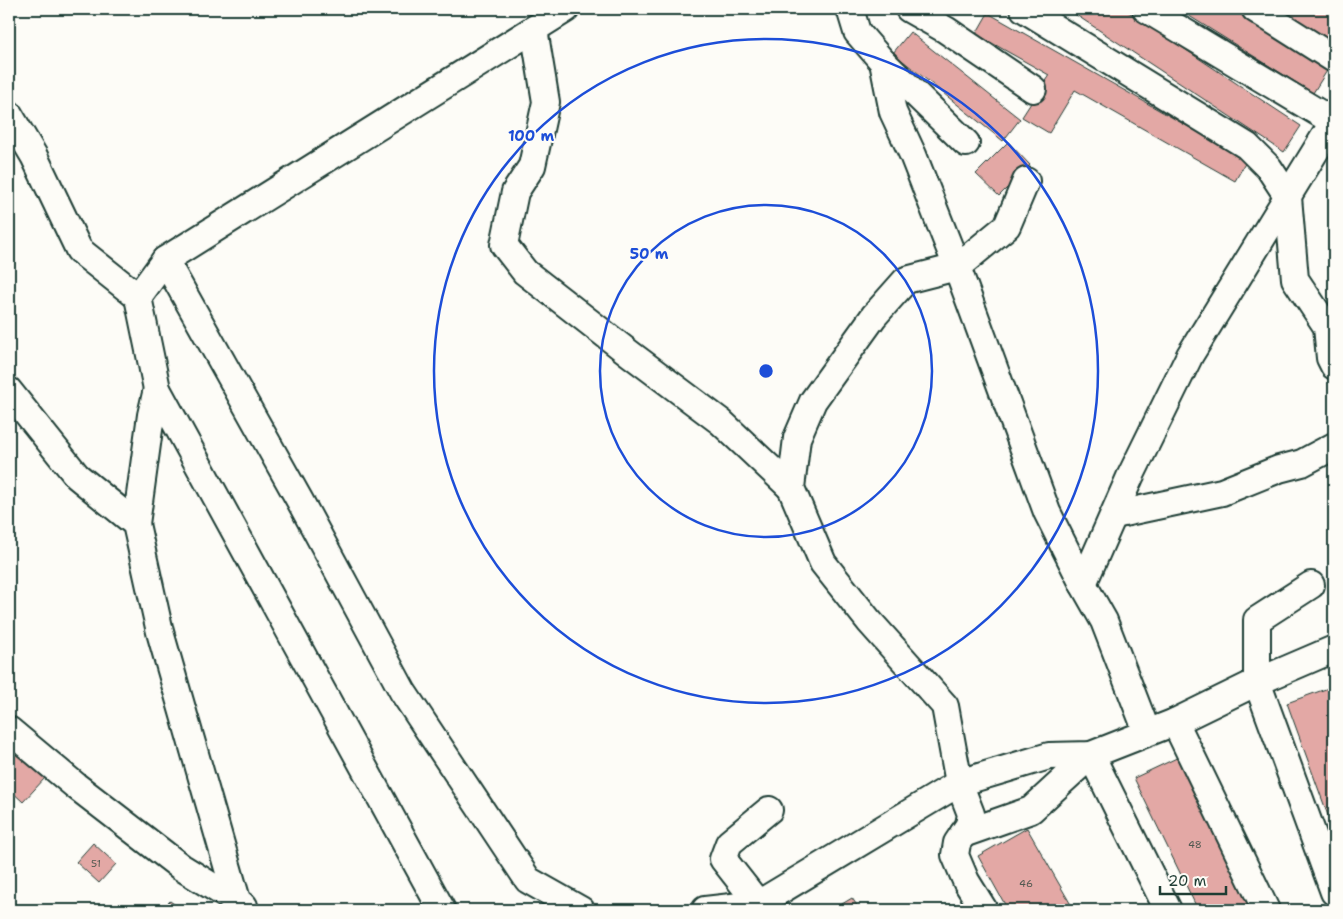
<svg xmlns="http://www.w3.org/2000/svg" width="1343" height="919" font-family="'Shantell Sans',sans-serif">
<rect width="100%" height="100%" fill="#fdfcf7"/>
<filter id="ink" filterUnits="userSpaceOnUse"><feTurbulence type="fractalNoise" baseFrequency=".02" numOctaves="2"/><feDisplacementMap in="SourceGraphic" scale="10" xChannelSelector="R" yChannelSelector="G"/><feConvolveMatrix kernelMatrix="1 2 1 2 8 2 1 2 1" color-interpolation-filters="sRGB"/></filter>
<g filter="url(#ink)">
<g fill="#e3a8a5" stroke="#1f3d34">
<path d="M1067,9H1124L1301,126L1284,152Z"/>
<path d="M1178,9H1238L1330,66L1313,93Z"/>
<path d="M1279,9H1334V45Z"/>
<path d="M988,13L1247,160L1235,181L1075,90L1049,133L1022,117L1049,75L976,34Z"/>
<path d="M910,32L1020,119L1003,141L893,53Z"/>
<path d="M1008,142L1030,165L999,196L976,174Z"/>
<path d="M1334,686V832L1287,703Z"/>
<path d="M11,747L45,778L23,802L9,789V750Z"/>
<path d="M1181,756L1255,910H1198L1134,778Z"/>
<path d="M1027,828L1074,910H1008L978,856Z"/>
<path d="M93,843L116,864L99,883L76,862Z"/>
<path d="M852,898L860,910H832Z"/>
<path d="M170,901L182,910H162Z"/>
</g>
<g fill="none" stroke-linecap="round" stroke-linejoin="round">
<defs>
<g id="minor">
<path d="M850,9L857,32L883,62L893,112L913,155L957,267L1047,512L1083,584L1104,621L1147,732"/>
<path d="M909,9L946,30L1033,89"/>
<path d="M1024,9L1247,146L1269,168L1288,197L1295,279L1327,327L1330,358L1334,366"/>
<path d="M1146,9L1334,122"/>
<path d="M1255,9L1334,59"/>
<path d="M534,29L546,102L532,166L515,192L504,245L525,272L629,353L721,422L791,488"/>
<path d="M883,62L966,143"/>
<path d="M9,114L34,156L79,250L138,297"/>
<path d="M165,260L300,501L403,692L528,880L581,910"/>
<path d="M9,391L77,476L136,524L160,632L237,900"/>
<path d="M1114,515L1222,492L1279,469L1302,463L1334,446"/>
<path d="M136,524L151,415L157,389"/>
<path d="M1083,584L1130,477L1190,355L1334,121"/>
<path d="M1311,585L1257,620V682L1334,892"/>
<path d="M1175,722L1266,910"/>
<path d="M9,730L76,786L181,867L244,906"/>
<path d="M963,834L1031,810L1091,755L1168,910"/>
<path d="M442,910L157,389L138,297L165,260L566,9"/>
<path d="M705,910L758,904"/>
<path d="M748,910L959,783L1049,756L1091,755L1175,722L1257,682L1334,649"/>
<path d="M763,910L723,859L729,843L769,810"/>
<path d="M984,910L966,881L955,855L957,843L969,825L971,814L959,783L945,706L869,621L823,563L791,488L797,438L813,401L874,316L906,280L957,267L1007,226L1026,181"/>
</g>
</defs>
<use href="#minor" stroke="#1f3d34" stroke-width="30"/>
<use href="#minor" stroke="#fdfcf7" stroke-width="26"/>
</g>
</g>
<g fill="none" stroke="#1d4ed8" stroke-width="2.5">
<circle cx="766" cy="371" r="166"/>
<circle cx="766" cy="371" r="332"/>
</g>
<g text-anchor="middle" stroke-width="4" stroke-linejoin="round" paint-order="stroke">
<g font-size="10" fill="#505850">
<text x="1195" y="848">48</text>
<text x="96" y="867">51</text>
<text x="1026" y="887">46</text>
</g>
</g>
<circle cx="766" cy="371" r="8" fill="#1d4ed8" stroke="#fdfcf7" stroke-width="2.5"/>
<g font-size="15" text-anchor="middle" font-weight="bold" fill="#1d4ed8" stroke="#fdfcf7" stroke-width="4" stroke-linejoin="round" paint-order="stroke">
<text x="531" y="141">100 m</text>
<text x="649" y="259">50 m</text>
</g>
<rect width="1343" height="919" fill="none" stroke="#fdfcf7" stroke-width="30"/>
<rect x="15" y="15" width="1313" height="889" fill="none" stroke="#1f3d34" stroke-width="2" filter="url(#ink)"/>
<path d="M1160 886v8h66v-8" fill="none" stroke="#1f3d34" stroke-width="2.5"/>
<text x="1168" y="886" font-size="15" fill="#1f3d34" stroke="#fdfcf7" stroke-width="4" paint-order="stroke">20 m</text>
</svg>
